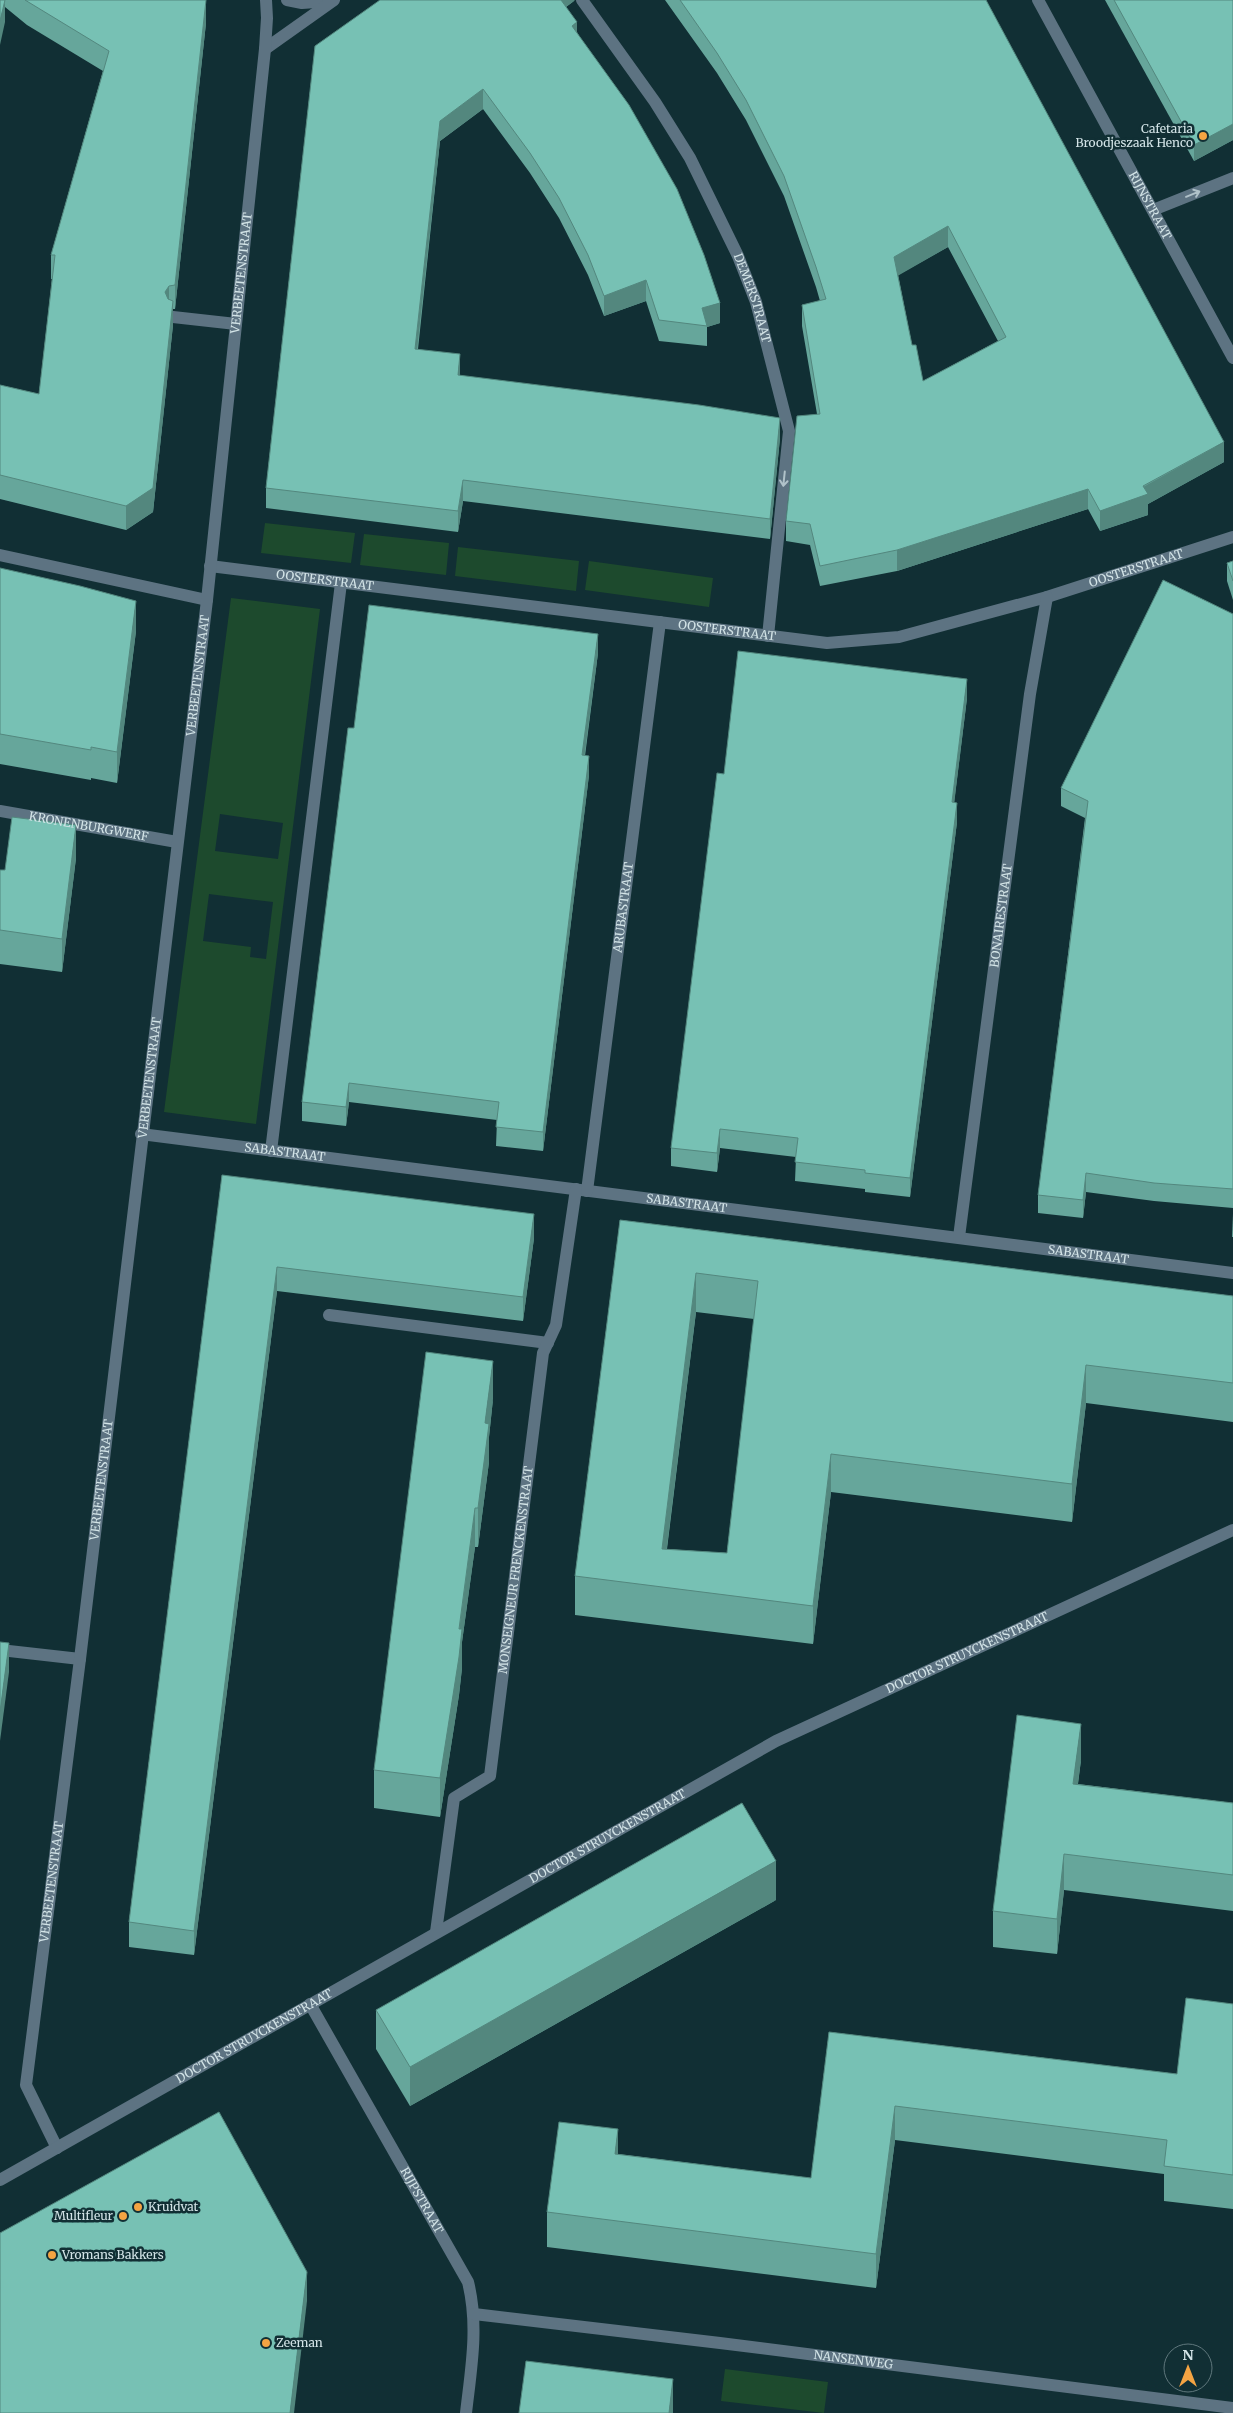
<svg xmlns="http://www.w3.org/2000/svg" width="1233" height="2413" font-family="Merriweather,serif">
<rect width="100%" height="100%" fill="#112f34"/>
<g fill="#1d4a2d" fill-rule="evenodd">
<path d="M265,523L355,533L351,563L261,553Z"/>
<path d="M364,534L449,543L446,575L360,565Z"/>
<path d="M458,547L579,561L576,591L455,576Z"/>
<path d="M589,561L713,578L709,607L585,590Z"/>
<path d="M231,598L320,609L256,1124L164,1112ZM220,814L283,823L278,859L215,851ZM209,894L273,902L266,959L250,957L251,947L203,941Z"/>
<path d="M725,2369L828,2382L824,2413L721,2401Z"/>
</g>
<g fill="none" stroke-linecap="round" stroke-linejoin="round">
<g stroke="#5d7382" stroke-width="12">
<path d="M287,0L302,3L329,1"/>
<path id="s1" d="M582,0L655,102L690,158L738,256L756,302L789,431L768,636"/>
<path id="s2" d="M1038,0L1233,358"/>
<path d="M265,49L334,0"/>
<path d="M1153,210L1233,178"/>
<path d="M173,317L236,324"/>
<path d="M0,555L207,600"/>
<path id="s3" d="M210,566L827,643L899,637L1047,597L1233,537"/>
<path id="s4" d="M0,811L177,842"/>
<path id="s5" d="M141,1134L1233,1273"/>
<path d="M271,1151L341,583"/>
<path id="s6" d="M587,1191L660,622"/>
<path id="s7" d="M959,1237L1030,694L1047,597"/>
<path d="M329,1315L548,1343"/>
<path d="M0,1650L80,1659"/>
<path id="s8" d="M436,1932L454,1798L490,1776L543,1353L556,1325L576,1189"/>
<path id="s9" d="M310,2004L468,2282C479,2326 471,2369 466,2413"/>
<path id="s10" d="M57,2148L26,2085L80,1659L207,600L265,49L267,18L266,0"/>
<path id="s11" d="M0,2180L776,1741L1233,1530"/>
<path id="s12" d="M474,2314L720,2343L1233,2408"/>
</g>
</g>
<g fill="#66a69b" fill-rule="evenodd">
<path d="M0,0H206V23L175,309H173V325L153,512L126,530L0,499V385L39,394L52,279H51V255L103,71L27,25L5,7V22Z"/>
<path d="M665,0H986L1224,462L1148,504V515L1100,531L1088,509L897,571L820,586L810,545L786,541V521L817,414L802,326V305L820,301L816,287L784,196L746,120L717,73ZM948,247L998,341L923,381L912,345L898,275Z"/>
<path d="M1105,0H1233V140L1194,161Z"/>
<path d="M574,1L566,7L577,32L720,323L707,327V346L659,341L646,301L604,316L588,275L559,218L530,173L483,109L440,141L418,349L460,376L780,438L770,539L463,501L458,532L266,508V488L315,46Z"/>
<path d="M1233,561V600L1227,581V563Z"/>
<path d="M0,568L136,631L117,783L91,778V780L0,764Z"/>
<path d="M1233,614V1208L1154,1201L1086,1192L1083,1218L1038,1213V1195L1085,818L1061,806V788Z"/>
<path d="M598,653L585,756L589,775L543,1151L496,1146L497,1120L349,1102L346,1126L302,1121V1102L354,728Z"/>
<path d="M967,698L954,803L957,822L910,1197L865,1192V1189L795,1181L796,1157L720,1148L717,1172L671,1166V1148L724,774Z"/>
<path d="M76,858L62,972L0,964V870H5Z"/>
<path d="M222,1175L534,1238L523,1321L277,1291L194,1955L129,1947V1922Z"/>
<path d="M1233,1214V1237H1232Z"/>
<path d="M620,1220L1233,1296V1422L1086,1403L1072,1522L831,1492L813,1644L575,1615V1576ZM696,1312L754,1319L727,1553L667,1549Z"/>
<path d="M493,1399L489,1437V1462L478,1547H475L462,1642V1668L459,1695L440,1817L374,1808V1770Z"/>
<path d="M1081,1760L1078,1784L1233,1803V1911L1064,1890L1057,1954L993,1947V1911Z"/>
<path d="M776,1900L410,2106L376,2049V2010Z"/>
<path d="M1233,2004V2209L1164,2201V2174L895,2140L876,2288L547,2247V2212L618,2154L811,2178L829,2032L1177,2074Z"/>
</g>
<g fill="#53877e">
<path d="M5,0V22L0,45V21Z"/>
<path d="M206,0V23L175,309V285Z"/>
<path d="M556,0H575L574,1L556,14Z"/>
<path d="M577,22V43L572,26Z"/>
<path d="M483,89V109L440,141L415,369V349L440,121Z"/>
<path d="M1233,124V140L1194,161V145Z"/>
<path d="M948,226V247L894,278V257Z"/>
<path d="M646,280V301L604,316V296Z"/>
<path d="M169,286V310L165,292Z"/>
<path d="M173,301V325L153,512L126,530V506Z"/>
<path d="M720,303V323L707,327L702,308Z"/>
<path d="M460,354V374L458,396V375Z"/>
<path d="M780,418V438L770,539V519Z"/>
<path d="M1224,442V462L1148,504V515L1100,531V511Z"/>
<path d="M463,480V501L458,532V511Z"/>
<path d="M1088,489V509L897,571V550Z"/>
<path d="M136,601V631L117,783V752Z"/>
<path d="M598,634V653L582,775V755Z"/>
<path d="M967,679V698L952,821V802Z"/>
<path d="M589,756V775L543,1151V1132Z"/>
<path d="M957,803V822L910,1197V1178Z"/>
<path d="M76,825V858L62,972V939Z"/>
<path d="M349,1083V1102L346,1126V1107Z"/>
<path d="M720,1129V1148L717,1172V1153Z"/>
<path d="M1086,1173V1192L1083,1218V1200Z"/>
<path d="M534,1214V1238L523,1321V1297Z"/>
<path d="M277,1267V1291L194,1955V1931Z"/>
<path d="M696,1273V1312L662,1587V1549Z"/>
<path d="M493,1361V1399L489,1437V1462L478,1547V1508L485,1423Z"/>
<path d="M1086,1365V1403L1072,1522V1484Z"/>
<path d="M831,1454V1492L813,1644V1606Z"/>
<path d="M475,1508V1547L462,1642V1668L459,1695L440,1817V1778Z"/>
<path d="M9,1643V1672L0,1741V1712Z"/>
<path d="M1081,1724V1760L1073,1820V1784Z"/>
<path d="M1064,1854V1890L1057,1954V1919Z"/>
<path d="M776,1861V1900L410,2106V2067Z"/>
<path d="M895,2106V2140L876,2288V2254Z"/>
<path d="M618,2129V2164L615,2154Z"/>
<path d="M307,2272V2301L294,2413H290Z"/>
<path d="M673,2379V2413H669Z"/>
</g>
<g fill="#77c1b4" stroke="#53877e" fill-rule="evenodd">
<path d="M0,0H5L0,21Z"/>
<path d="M25,0H206L175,285L169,286L165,292L168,299L173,301L153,488L126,506L0,475V385L39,394L55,255H51L109,51Z"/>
<path d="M380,0H561L577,22L572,26L629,105L677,189L704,255L720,303L702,308L707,326L659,320L646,280L604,296L588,255L559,198L530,153L483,89L440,121L415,349L460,354L458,375L699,405L780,418L770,519L463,480L458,511L266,488L315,46Z"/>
<path d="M680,0H986L1224,442L1143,486L1148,494L1100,511L1088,489L897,550L820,566L810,524L786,521L797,416L820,414L802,305L826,299L816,267L784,176L746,100L717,53ZM948,226L1006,337L923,381L916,345H912L894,257Z"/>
<path d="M1114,0H1233V124L1194,145Z"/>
<path d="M1233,561V581L1227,563Z"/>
<path d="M0,568L80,586L136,601L117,752L91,747V750L0,734Z"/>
<path d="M1163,580L1233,614V1189L1154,1183L1086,1173L1083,1200L1038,1195L1088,801L1061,788Z"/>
<path d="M369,605L598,634L582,755L589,756L543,1132L496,1127L499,1102L349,1083L346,1107L302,1102L348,728H354Z"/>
<path d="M738,651L967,679L952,802L957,803L910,1178L865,1173V1170L795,1162L798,1138L720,1129L717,1153L671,1148L717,773L724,774Z"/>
<path d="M12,817L76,825L62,939L0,930V870H5Z"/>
<path d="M222,1175L534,1214L523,1297L277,1267L194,1931L129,1922Z"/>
<path d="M620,1220L1233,1296V1383L1086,1365L1072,1484L831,1454L813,1606L575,1576ZM696,1273L758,1281L727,1553L662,1549Z"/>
<path d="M426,1352L493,1361L485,1423L489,1424L478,1508H475L459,1629H462L459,1657L440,1778L374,1770Z"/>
<path d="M0,1642L9,1643L0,1712Z"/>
<path d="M1017,1715L1081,1724L1073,1784L1233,1803V1875L1064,1854L1057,1919L993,1911Z"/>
<path d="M742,1803L776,1861L410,2067L376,2010Z"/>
<path d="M1186,1998L1233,2004V2175L1164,2166L1167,2140L895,2106L876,2254L547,2212L559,2122L618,2129L615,2154L811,2178L829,2032L1177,2074Z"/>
<path d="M219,2112L307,2272L290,2413H0V2233Z"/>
<path d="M526,2361L673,2379L669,2413H519Z"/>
</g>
<defs><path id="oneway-shaft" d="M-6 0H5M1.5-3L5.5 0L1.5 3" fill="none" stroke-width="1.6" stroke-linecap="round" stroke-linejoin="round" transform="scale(1.25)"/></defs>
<g stroke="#b0c2c9">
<use href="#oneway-shaft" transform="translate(1193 194) rotate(-22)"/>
<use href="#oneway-shaft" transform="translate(784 479) rotate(96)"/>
</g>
<g fill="#f4a443" stroke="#112f34" stroke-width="2">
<circle cx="1203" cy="136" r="5"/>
<circle cx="138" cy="2207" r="5"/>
<circle cx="123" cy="2216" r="5"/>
<circle cx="52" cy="2255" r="5"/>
<circle cx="266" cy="2343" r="5"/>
</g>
<g text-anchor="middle" stroke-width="5" stroke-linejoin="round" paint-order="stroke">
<g font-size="12" fill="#d3e4e7" stroke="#112f34" text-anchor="start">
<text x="1193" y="133" text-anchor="end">Cafetaria<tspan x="1193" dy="14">Broodjeszaak Henco</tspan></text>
<text x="148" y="2211">Kruidvat</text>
<text x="113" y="2220" text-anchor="end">Multifleur</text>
<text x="62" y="2259">Vromans Bakkers</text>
<text x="276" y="2347">Zeeman</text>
</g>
<g font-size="12" fill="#d3e4e7" stroke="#112f34">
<text dy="4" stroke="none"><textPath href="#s2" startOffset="234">RIJNSTRAAT</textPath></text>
<text dy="4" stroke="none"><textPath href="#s10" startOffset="1895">VERBEETENSTRAAT</textPath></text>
<text dy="4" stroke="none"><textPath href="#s1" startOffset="345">DEMERSTRAAT</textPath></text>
<text dy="4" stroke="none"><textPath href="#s3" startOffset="941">OOSTERSTRAAT</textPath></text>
<text dy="4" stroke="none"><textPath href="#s3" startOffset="116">OOSTERSTRAAT</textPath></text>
<text dy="4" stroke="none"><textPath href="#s3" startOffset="521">OOSTERSTRAAT</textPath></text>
<text dy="4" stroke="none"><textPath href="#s10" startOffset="1490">VERBEETENSTRAAT</textPath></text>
<text dy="4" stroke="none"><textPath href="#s4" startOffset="90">KRONENBURGWERF</textPath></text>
<text dy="4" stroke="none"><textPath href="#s6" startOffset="286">ARUBASTRAAT</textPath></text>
<text dy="4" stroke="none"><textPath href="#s7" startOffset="324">BONAIRESTRAAT</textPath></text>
<text dy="4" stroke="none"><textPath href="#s10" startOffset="1085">VERBEETENSTRAAT</textPath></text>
<text dy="4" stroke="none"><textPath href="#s5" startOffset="145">SABASTRAAT</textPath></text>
<text dy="4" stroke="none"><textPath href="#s5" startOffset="550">SABASTRAAT</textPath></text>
<text dy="4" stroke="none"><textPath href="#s5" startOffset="955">SABASTRAAT</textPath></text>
<text dy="4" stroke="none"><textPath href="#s10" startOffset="680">VERBEETENSTRAAT</textPath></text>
<text dy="4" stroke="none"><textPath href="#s8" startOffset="385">MONSEIGNEUR FRENCKENSTRAAT</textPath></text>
<text dy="4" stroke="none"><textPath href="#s11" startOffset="1102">DOCTOR STRUYCKENSTRAAT</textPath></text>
<text dy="4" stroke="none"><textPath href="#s11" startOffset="698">DOCTOR STRUYCKENSTRAAT</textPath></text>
<text dy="4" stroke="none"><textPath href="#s10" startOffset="275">VERBEETENSTRAAT</textPath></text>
<text dy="4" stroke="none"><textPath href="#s11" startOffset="292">DOCTOR STRUYCKENSTRAAT</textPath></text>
<text dy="4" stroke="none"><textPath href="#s9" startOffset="226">RIJPSTRAAT</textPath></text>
<text dy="4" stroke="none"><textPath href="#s12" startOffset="382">NANSENWEG</textPath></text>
</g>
</g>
<g transform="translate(1188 2368)"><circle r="24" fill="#112f34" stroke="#5f777c"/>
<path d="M0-4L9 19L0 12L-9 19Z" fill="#f4a443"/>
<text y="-8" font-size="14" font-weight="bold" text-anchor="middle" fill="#d3e4e7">N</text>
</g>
</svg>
